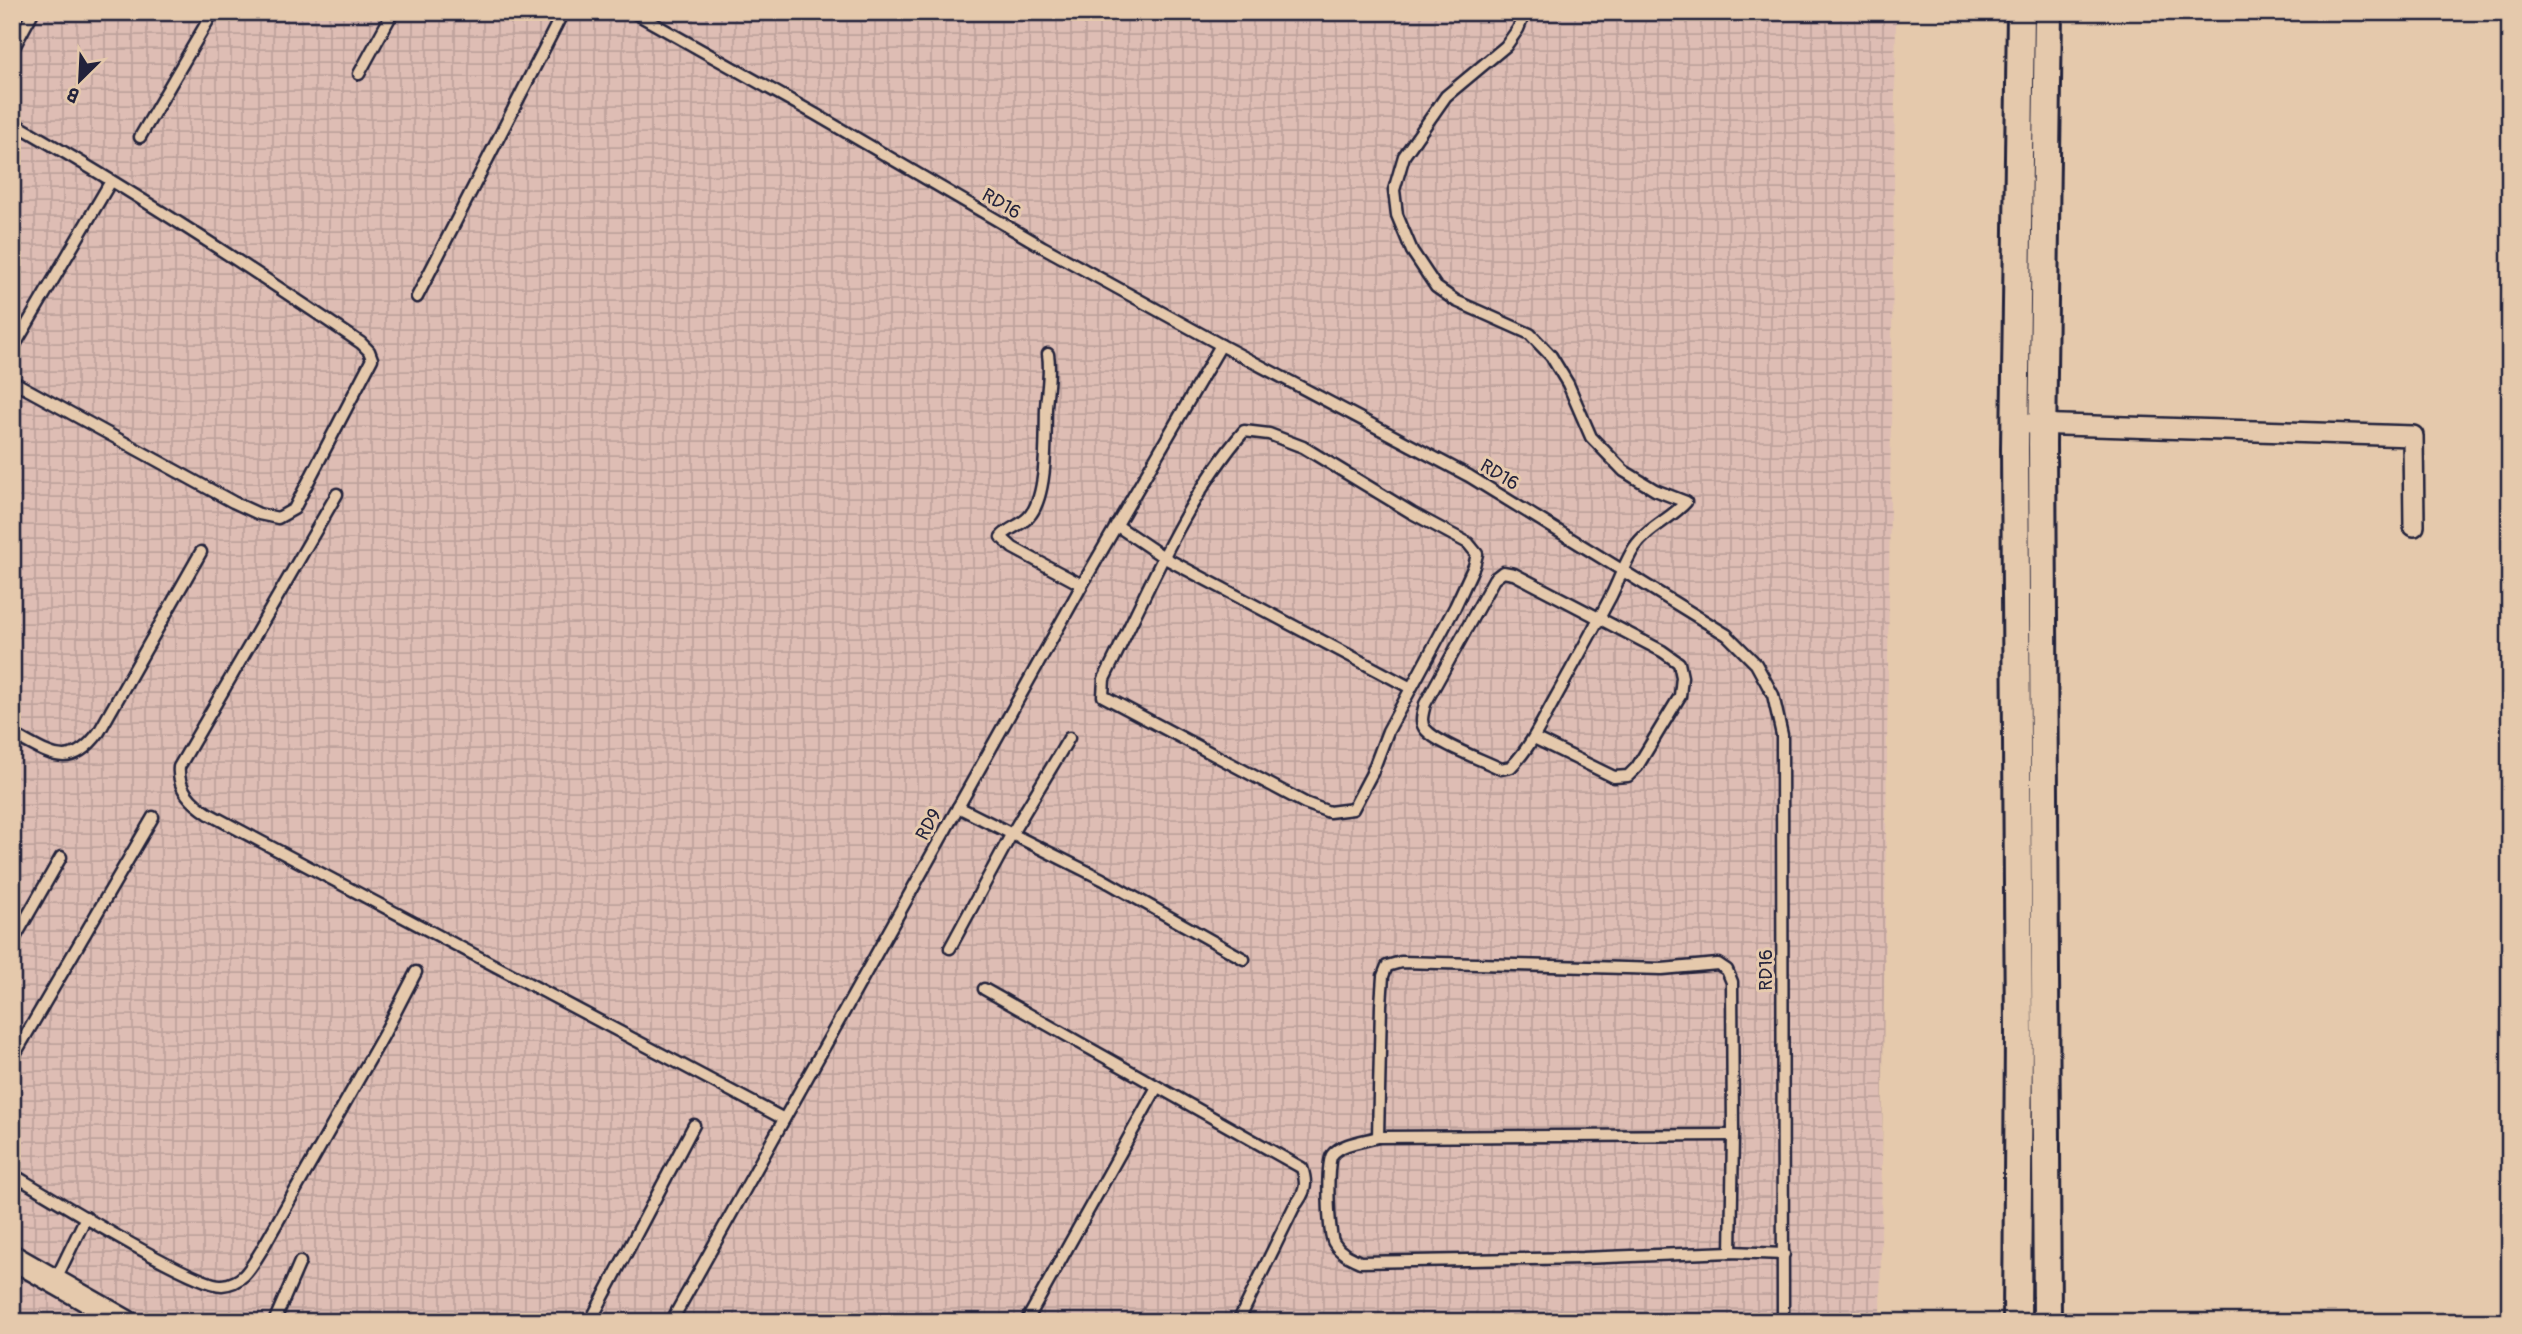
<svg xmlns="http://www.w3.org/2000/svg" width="2522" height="1334" font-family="Pangolin,sans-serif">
<defs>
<pattern id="industrial-grid" width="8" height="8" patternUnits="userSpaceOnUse" patternTransform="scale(1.75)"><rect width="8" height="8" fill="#debdb4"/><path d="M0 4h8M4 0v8" fill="none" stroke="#bea29c"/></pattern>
</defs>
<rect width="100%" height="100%" fill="#e5c9ac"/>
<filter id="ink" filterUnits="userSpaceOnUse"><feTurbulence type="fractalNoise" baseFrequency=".0143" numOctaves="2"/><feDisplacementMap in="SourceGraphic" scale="14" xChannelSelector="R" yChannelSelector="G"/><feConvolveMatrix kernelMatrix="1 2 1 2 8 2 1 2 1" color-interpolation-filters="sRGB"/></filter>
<g filter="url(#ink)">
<path fill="url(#industrial-grid)" d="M12,12H1896L1880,1322H12Z"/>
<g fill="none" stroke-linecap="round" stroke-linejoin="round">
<defs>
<g id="service">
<path d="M633,12L815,114L1043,247L1221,345L1469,476L1727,635L1756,664L1773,695L1782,735L1783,1322"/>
<path d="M1525,12L1518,29L1506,46L1446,96L1404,156L1394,190L1397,215L1412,251L1436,287L1456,301L1530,334L1551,356L1568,384L1591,437L1624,471L1655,490L1686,502C1671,519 1647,528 1634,548C1625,562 1619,580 1611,596C1592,632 1572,668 1552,704C1540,726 1529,749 1511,767L1501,769C1483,760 1438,744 1426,730C1419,723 1423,713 1425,704L1494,579L1503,572L1514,574L1662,651L1679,663L1682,677L1680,696L1637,767L1628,776L1614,777L1534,738"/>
<path d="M12,51L33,12"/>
<path d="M359,74L393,12"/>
<path d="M12,122C132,190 247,266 361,343L369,351L372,359L294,509L278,518L259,514L233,502L12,381"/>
<path d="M140,137L213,12"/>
<path d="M417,297L563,12"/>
<path d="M12,350L111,181"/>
<path d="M1048,354C1051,372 1047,390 1046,408C1045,436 1048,491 1031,514C1024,525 1009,527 1001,537L1013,548L1082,585"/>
<path d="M1244,431L1269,434L1303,447L1412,513L1468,543L1477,554L1474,566L1455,607L1388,731L1372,773L1353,809L1329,812L1305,803L1103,696L1104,679C1146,596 1183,502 1244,431Z"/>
<path d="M337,494L179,767C177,789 192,803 209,814L784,1119"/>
<path d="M1116,525L1165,558L1411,688"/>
<path d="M12,734C49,753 69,773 99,732L201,552"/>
<path d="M958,807L1102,879L1244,959"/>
<path d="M12,943L61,857"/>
<path d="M950,948L1011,835L1069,738"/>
<path d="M984,989L1302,1168C1308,1185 1305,1193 1294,1207L1238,1322"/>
<path d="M12,1059L153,817"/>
<path d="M1733,1135L1378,1137C1365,1141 1341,1143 1332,1155C1326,1164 1328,1234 1334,1243C1340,1253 1349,1257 1360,1262L1582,1258L1731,1252L1784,1254"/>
<path d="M1378,1137L1381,1005L1383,976L1387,966L1401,962L1662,969L1718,964L1727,970L1732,982L1733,1135L1731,1252"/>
<path d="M12,1174C44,1193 196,1287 222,1285C244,1283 251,1267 261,1251L383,1036L416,972"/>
<path d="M55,1281L86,1217"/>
<path d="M274,1322L300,1262"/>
<path d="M590,1322L694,1125"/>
<path d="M671,1322L1082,585L1221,345"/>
<path d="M1026,1322L1157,1087"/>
</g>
<path id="minor" d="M2030,424L2413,436L2414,526"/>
<path id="tertiary" d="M12,1257L126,1322"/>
<g id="secondary">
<path d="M2017,1322L2019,1034L2015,449L2021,12"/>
<path d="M2047,1322L2042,444L2048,12"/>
</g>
</defs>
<use href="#service" stroke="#22223b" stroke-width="15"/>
<use href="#minor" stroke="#22223b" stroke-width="24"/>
<use href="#tertiary" stroke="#22223b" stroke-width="28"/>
<use href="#secondary" stroke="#22223b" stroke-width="32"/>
<use href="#service" stroke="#e5c9ac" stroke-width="10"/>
<use href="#minor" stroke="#e5c9ac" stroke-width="19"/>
<use href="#tertiary" stroke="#e5c9ac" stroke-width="23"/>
<use href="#secondary" stroke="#e5c9ac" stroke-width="26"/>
</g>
</g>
<g text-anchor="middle" stroke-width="6" stroke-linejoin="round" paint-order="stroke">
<g font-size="19" fill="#22223b" stroke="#e5c9ac">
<text transform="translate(1002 203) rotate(30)" y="7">RD16</text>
<text transform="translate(1500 474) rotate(31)" y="7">RD16</text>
<text transform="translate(928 824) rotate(-61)" y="7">RD9</text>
<text transform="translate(1765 970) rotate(-90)" y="7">RD16</text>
</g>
</g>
<rect width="2522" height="1334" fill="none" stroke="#e5c9ac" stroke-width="42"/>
<rect x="21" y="21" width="2480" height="1292" fill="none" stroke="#22223b" stroke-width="2.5" filter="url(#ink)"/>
<g transform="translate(80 80) rotate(204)" stroke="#e5c9ac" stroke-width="5" paint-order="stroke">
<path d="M0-5L12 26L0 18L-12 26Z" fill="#22223b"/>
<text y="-10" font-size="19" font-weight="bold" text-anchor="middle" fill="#22223b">B</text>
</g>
</svg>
